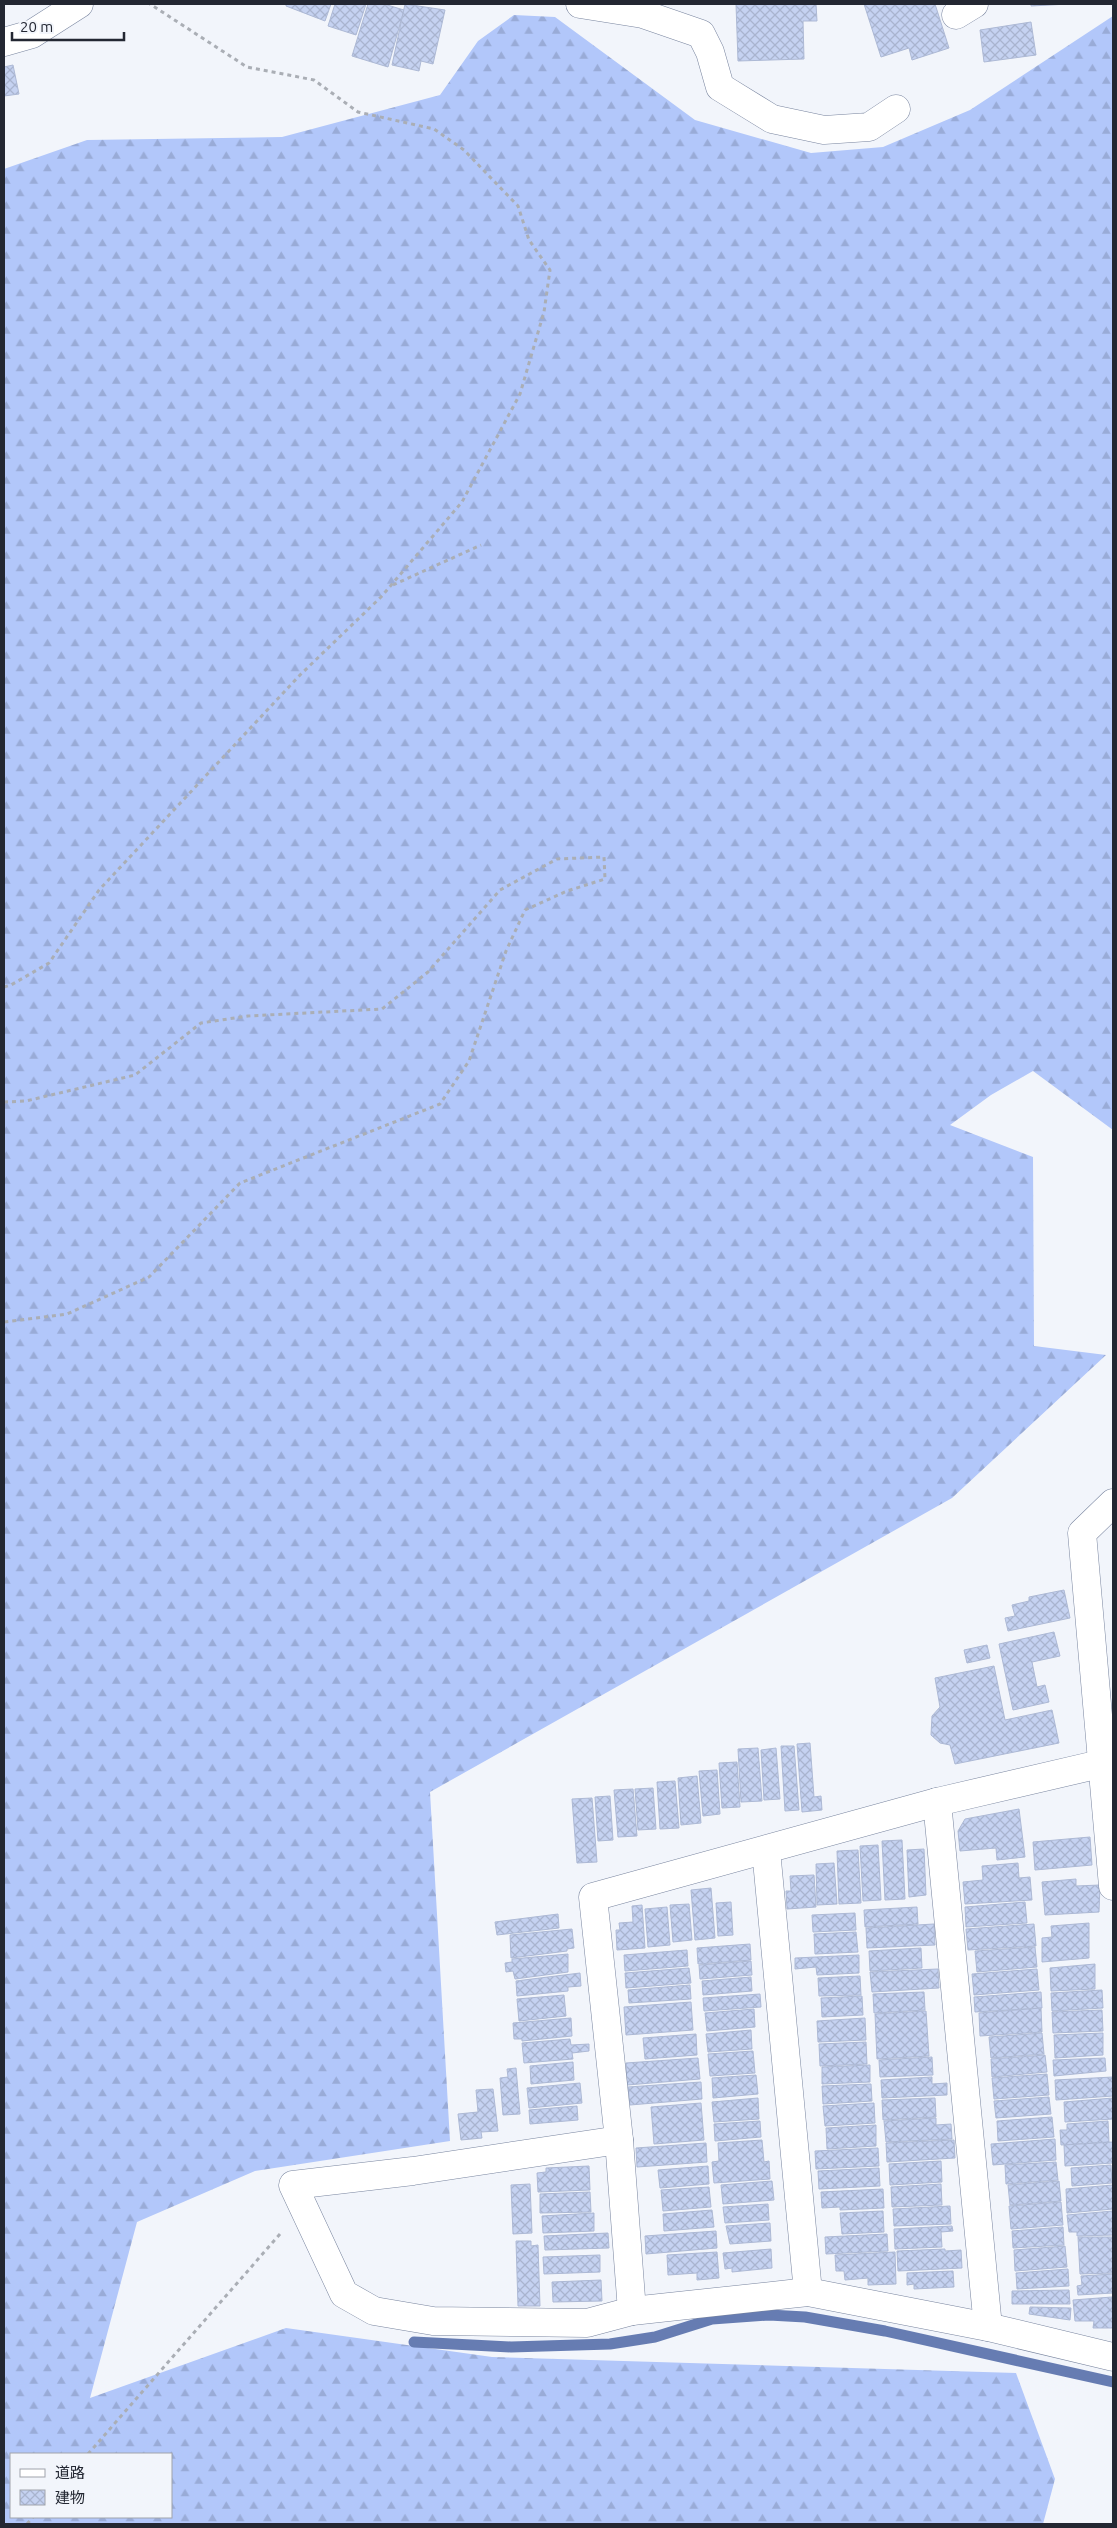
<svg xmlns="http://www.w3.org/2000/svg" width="1117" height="2528" font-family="Ubuntu,'Noto Sans JP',sans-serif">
<defs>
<pattern id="forest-firs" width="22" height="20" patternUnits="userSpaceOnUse" patternTransform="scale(1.25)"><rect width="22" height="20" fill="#b2c7fa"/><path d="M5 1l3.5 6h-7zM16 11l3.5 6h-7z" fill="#99abd7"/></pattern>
<pattern id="building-cross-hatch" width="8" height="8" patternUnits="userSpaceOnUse" patternTransform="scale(1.25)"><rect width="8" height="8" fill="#c5d2f1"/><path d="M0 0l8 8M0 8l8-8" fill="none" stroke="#a9b4cf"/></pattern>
</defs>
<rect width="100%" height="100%" fill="#f2f5fb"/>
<path fill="url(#forest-firs)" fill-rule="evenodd" d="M514,15L555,17L695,120L811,153L883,147L970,110L1113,16V1130L1033,1071L991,1095L950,1125L1033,1157L1034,1346L1106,1355L952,1498L430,1792L450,2141L255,2171L137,2222L90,2398L286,2328L492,2357L1016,2373L1055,2479L1043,2524H4V169L87,140L282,137L440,95L478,41ZM11,2454H171V2517H11Z"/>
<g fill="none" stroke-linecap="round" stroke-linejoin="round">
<path stroke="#667cb2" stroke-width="11" d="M414,2342L511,2347L610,2344L655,2337L712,2319L769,2315L805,2317L885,2331L1113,2382"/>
</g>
<g fill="url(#building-cross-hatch)" stroke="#adb9d5">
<path d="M286,4H331L325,21L286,6Z"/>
<path d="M335,4H366L356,35L328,26Z"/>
<path d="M368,4H384L404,10L388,67L352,56Z"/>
<path d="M405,4L445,10L433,64L421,61L419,71L392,65Z"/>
<path d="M736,4H816L817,21H803L804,59L738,61Z"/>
<path d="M864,4H935L949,48L912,60L909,48L881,57Z"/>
<path d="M1031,4H1068L1031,6Z"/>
<path d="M1031,22L1036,55L984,62L980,30Z"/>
<path d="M13,65L19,94L4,96V67Z"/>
<path d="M1064,1590L1070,1618L1008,1631L1005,1618L1015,1616L1012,1605L1029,1601V1597Z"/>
<path d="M1054,1632L1060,1656L1032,1662L1037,1687L1045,1685L1049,1702L1013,1710L999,1644Z"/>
<path d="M987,1645L990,1658L967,1663L964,1650Z"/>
<path d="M994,1666L1005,1720L1052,1710L1059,1743L955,1764L950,1745L940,1743L931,1735L932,1716L940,1707L935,1678Z"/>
<path d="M810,1743L814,1797L821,1796L822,1810L802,1812L797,1744Z"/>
<path d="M781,1746H794L799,1810L785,1811Z"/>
<path d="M758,1748L762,1801L741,1802L738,1749Z"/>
<path d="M776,1748L780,1799L764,1800L761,1750Z"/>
<path d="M737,1762L740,1807L722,1808L719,1763Z"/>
<path d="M717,1770L720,1814L703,1816L699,1771Z"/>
<path d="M697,1776L701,1823L681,1825L678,1778Z"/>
<path d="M675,1781L679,1828L660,1829L657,1782Z"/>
<path d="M653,1788L656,1829L638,1830L635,1789Z"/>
<path d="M633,1789L637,1836L618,1837L614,1790Z"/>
<path d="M610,1796L613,1840L598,1841L595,1797Z"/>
<path d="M592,1798L597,1862L577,1863L572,1799Z"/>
<path d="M1019,1809L1025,1857L997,1860L996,1848L960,1851L958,1831L965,1819Z"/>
<path d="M1090,1837L1092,1865L1035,1870L1033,1842Z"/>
<path d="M902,1840L905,1899L885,1900L882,1841Z"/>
<path d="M878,1845L881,1900L863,1901L860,1846Z"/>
<path d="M924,1849L926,1895L909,1897L907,1850Z"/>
<path d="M858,1850L861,1903L839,1904L837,1851Z"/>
<path d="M834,1863L837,1904L817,1905L816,1864Z"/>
<path d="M1018,1863L1019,1878L1030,1877L1032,1900L965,1904L963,1882L983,1880L982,1866Z"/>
<path d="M814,1875L816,1907L787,1909L786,1891H791L790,1876Z"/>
<path d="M1076,1879V1886L1100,1885L1099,1912L1045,1915L1042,1882Z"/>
<path d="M711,1888L715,1938L695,1940L691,1890Z"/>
<path d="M731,1902L733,1935L718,1936L716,1903Z"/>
<path d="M1025,1902L1027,1923L966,1927L965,1907Z"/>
<path d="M689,1904L692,1940L673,1942L670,1905Z"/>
<path d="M642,1905L645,1948L617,1950L616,1930H620L619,1923L633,1922L632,1906Z"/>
<path d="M667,1907L670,1945L648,1947L645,1909Z"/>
<path d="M917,1907L918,1924L865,1927L864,1910Z"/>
<path d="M855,1913L856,1930L813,1932L812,1915Z"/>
<path d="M558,1914L559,1928L497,1935L495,1922Z"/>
<path d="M1089,1923V1958L1042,1962V1938L1052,1937L1051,1926Z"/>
<path d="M934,1924L935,1945L867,1948L866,1928Z"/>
<path d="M1034,1924L1036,1946L968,1950L966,1929Z"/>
<path d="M572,1929L574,1948L567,1949V1951L511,1958L510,1935Z"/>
<path d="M856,1932L858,1952L815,1954L814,1934Z"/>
<path d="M750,1944L751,1960L698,1964L697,1948Z"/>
<path d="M1035,1947L1037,1967L977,1972L975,1951Z"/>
<path d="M921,1948L922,1968L870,1971L869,1951Z"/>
<path d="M687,1950L688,1966L625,1971L624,1955Z"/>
<path d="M568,1954V1972L515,1979L513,1971L506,1972L505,1963L512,1962V1959Z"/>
<path d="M859,1955V1973L817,1975L816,1967L795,1969V1958Z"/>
<path d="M751,1961L752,1975L700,1979L699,1965Z"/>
<path d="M1095,1964V1989L1051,1991L1050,1968Z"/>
<path d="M689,1968L691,1983L626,1988L625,1973Z"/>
<path d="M938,1969L939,1988L872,1992L870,1972Z"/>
<path d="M1037,1969L1039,1990L974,1995L972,1974Z"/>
<path d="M580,1973L581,1986L568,1987V1991L517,1996L516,1981Z"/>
<path d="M860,1976L861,1995L819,1996L818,1978Z"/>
<path d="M751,1977L752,1991L703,1995L702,1981Z"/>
<path d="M690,1985L691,1999L629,2003L628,1990Z"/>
<path d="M1102,1990L1103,2008L1052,2011L1051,1993Z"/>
<path d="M924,1992L925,2010L874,2013L873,1994Z"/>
<path d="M1041,1992L1042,2008L975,2012L974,1997Z"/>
<path d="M760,1994L761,2007L704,2011L703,1998Z"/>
<path d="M564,1995L566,2016L519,2021L517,1999Z"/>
<path d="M862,1996L863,2015L822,2017L821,1998Z"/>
<path d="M691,2002L693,2030L626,2035L624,2007Z"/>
<path d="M1041,2008L1042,2032L980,2036L979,2013Z"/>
<path d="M754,2009L755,2027L707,2031L705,2013Z"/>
<path d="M1102,2010L1103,2031L1053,2033L1052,2012Z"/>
<path d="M926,2011L929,2056L877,2059L875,2014Z"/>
<path d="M571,2018L572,2036L522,2041V2039H514L513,2023Z"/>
<path d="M865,2018L866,2040L818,2042L817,2021Z"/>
<path d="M751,2030L752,2049L708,2052L706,2034Z"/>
<path d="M1042,2033L1044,2054L991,2058L989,2037Z"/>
<path d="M1103,2033V2055L1055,2058L1054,2035Z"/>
<path d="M696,2034L697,2055L645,2059L643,2038Z"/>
<path d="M570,2039L571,2045L589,2044V2051L572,2053L573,2059L524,2063L522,2043Z"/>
<path d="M866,2042L867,2064L820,2066L819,2044Z"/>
<path d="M753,2051L755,2073L710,2076L708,2054Z"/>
<path d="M1045,2055L1047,2072L992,2077L991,2059Z"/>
<path d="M932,2057L933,2075L880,2077L879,2060Z"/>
<path d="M698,2058L700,2079L627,2085L626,2063Z"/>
<path d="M1105,2058L1106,2071L1054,2076L1053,2060Z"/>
<path d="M573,2062L574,2080L531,2084L530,2066Z"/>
<path d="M870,2065V2082L822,2084V2067Z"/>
<path d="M516,2068L520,2114L503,2115L500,2078L508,2077L507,2069Z"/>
<path d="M1047,2074L1049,2095L994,2099L992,2078Z"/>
<path d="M756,2075L758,2094L713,2098L712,2078Z"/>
<path d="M932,2077V2084L947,2083V2095L882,2098L881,2080Z"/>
<path d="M1113,2077V2096L1056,2100L1055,2080Z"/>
<path d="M701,2082L702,2099L630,2105L628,2087Z"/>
<path d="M580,2083L582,2103L529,2108L527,2088Z"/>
<path d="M871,2084L872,2101L823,2104L822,2086Z"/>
<path d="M493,2089L498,2131L481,2132L482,2138L461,2140L458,2114L478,2112L476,2090Z"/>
<path d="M1049,2097L1051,2114L996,2118L994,2101Z"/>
<path d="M758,2098L759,2119L714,2122L712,2102Z"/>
<path d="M935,2098L936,2117L883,2120L882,2100Z"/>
<path d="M1113,2098V2119L1065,2122L1064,2102Z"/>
<path d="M701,2103L704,2140L654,2144L651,2107Z"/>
<path d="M874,2103L875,2123L825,2126L823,2106Z"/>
<path d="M577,2106L578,2120L530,2124L529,2110Z"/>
<path d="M1052,2117L1054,2137L998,2141L997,2121Z"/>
<path d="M936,2118V2125L951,2124L952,2139L886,2142L884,2121Z"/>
<path d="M760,2121L761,2137L715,2141L714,2124Z"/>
<path d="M1108,2121L1109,2142L1061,2145L1060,2130H1067V2124Z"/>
<path d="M876,2125V2146L827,2149L826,2128Z"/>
<path d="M1055,2139L1056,2160L993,2165L991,2144Z"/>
<path d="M762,2140L764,2162L769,2161L770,2179L714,2183L712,2162L719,2161L718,2143Z"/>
<path d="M954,2140L955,2158L887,2162L886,2143Z"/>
<path d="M1113,2142V2163L1065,2166L1064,2145Z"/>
<path d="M706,2143L707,2162L637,2167L636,2148Z"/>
<path d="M878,2148L879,2166L816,2169L815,2151Z"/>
<path d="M941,2161L942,2182L890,2185L889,2164Z"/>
<path d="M1056,2162L1058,2180L1006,2184L1005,2165Z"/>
<path d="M1111,2165L1112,2183L1072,2186L1071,2168Z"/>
<path d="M589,2166L590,2190L538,2192L537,2173L546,2172V2168Z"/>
<path d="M708,2166L709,2184L660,2188L658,2170Z"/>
<path d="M879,2168L880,2186L819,2189L818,2171Z"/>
<path d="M772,2181L774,2200L723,2204L721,2185Z"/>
<path d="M1059,2181L1061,2201L1010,2205L1008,2185Z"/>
<path d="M530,2184L532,2233L513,2234L511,2185Z"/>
<path d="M941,2184L942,2205L892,2207L891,2187Z"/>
<path d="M1113,2185V2209L1067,2213L1066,2189Z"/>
<path d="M709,2187L711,2207L663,2211L661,2190Z"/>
<path d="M883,2189L884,2208L840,2210V2207L822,2208L821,2192Z"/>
<path d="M590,2192L591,2212L540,2213V2194Z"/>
<path d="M1061,2202L1063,2225L1011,2229L1009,2206Z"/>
<path d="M768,2204L769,2220L725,2223L723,2207Z"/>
<path d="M950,2206L951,2224L894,2226L893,2209Z"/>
<path d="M712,2210L714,2227L664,2231L663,2214Z"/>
<path d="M883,2211L884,2232L842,2234L840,2213Z"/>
<path d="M1113,2211V2235L1077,2236V2232H1069L1067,2215Z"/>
<path d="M594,2213V2231L543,2233L542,2216Z"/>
<path d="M770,2223L771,2241L730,2244L726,2226Z"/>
<path d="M952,2226L953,2231L941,2232L942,2247L895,2249L894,2229Z"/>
<path d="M1063,2227L1064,2245L1013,2248L1012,2231Z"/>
<path d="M716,2231L717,2248L646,2254L645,2236Z"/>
<path d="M608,2233L609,2248L545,2250L544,2236Z"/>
<path d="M887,2234L888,2251L826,2254L825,2237Z"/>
<path d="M1078,2237H1113V2273L1080,2274Z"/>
<path d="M516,2241H531V2246L538,2245L540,2306H518Z"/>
<path d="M1065,2246L1067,2267L1015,2271L1014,2250Z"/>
<path d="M771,2249L772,2268L732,2272V2268L725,2269L723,2253Z"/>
<path d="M945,2249V2251L961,2250L962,2268L898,2271L897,2251Z"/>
<path d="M717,2252L719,2278L697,2280V2273L668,2275L667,2255Z"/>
<path d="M895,2252L896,2284L868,2285V2278L845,2280L844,2271H836L835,2255Z"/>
<path d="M600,2255V2272L544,2274L543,2257Z"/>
<path d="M1068,2269L1069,2286L1017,2289L1016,2273Z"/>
<path d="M953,2271L954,2287L914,2289V2284L907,2285V2273Z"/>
<path d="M1113,2274V2293L1078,2295L1077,2286L1082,2285L1081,2276Z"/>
<path d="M601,2280L602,2301L553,2302L552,2282Z"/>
<path d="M1069,2290L1070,2304H1012V2291Z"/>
<path d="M1112,2297L1113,2328H1093L1094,2321H1075L1073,2300Z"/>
<path d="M1030,2307L1071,2308L1070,2320L1029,2314Z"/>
</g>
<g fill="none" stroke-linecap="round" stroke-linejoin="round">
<defs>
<g id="street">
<path d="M580,4L643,14L701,34L710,52L720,87L772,119L824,130L869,127L896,109"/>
<path d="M956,15L974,4"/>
<path d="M4,42L32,34L79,4"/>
<path d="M1113,1503L1082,1533L1113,1886"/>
<path d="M1113,1761L937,1802L593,1897L619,2140L632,2311L808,2292L988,2327L1113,2357"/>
<path d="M937,1802L988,2327"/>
<path d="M766,1850L808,2292"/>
<path d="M619,2140L413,2171L293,2185L344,2294L374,2311L433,2321L587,2323L632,2311"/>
</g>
</defs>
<use href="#street" stroke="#79859f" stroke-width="29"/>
<g stroke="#aaaeb5" stroke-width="3" stroke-dasharray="4 4" stroke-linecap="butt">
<path d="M393,585L481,545"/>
<path d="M4,987L11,985L49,963L99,890L300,675L381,597L462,502L520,394L544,312L550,270L529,240L518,206L464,150L434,129L358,112L314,80L247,67L150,4"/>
<path d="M4,1102L26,1101L135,1075L201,1023L248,1016L382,1009L428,972L500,890L557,859L604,857L605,879L567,891L525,910L506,951L469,1061L440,1104L240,1183L149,1277L67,1314L4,1322"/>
<path d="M88,2454L280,2234"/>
<path d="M27,2524L33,2517"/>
</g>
<use href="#street" stroke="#fff" stroke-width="28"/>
</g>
<rect width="1117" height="2528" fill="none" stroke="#232732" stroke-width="10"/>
<rect x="10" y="2453" width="162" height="65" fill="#f2f5fb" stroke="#9fa3ab"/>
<rect x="20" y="2469" width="25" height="8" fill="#ffffff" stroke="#9fa3ab"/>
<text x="55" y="2478" font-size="15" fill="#232732">道路</text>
<rect x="20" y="2490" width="25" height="15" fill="url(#building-cross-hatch)" stroke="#9fa3ab"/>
<text x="55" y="2503" font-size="15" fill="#232732">建物</text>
<path d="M12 32v8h112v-8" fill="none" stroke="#232732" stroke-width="2.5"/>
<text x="20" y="32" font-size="15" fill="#232732" stroke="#f2f5fb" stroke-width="4" paint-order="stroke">20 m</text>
</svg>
